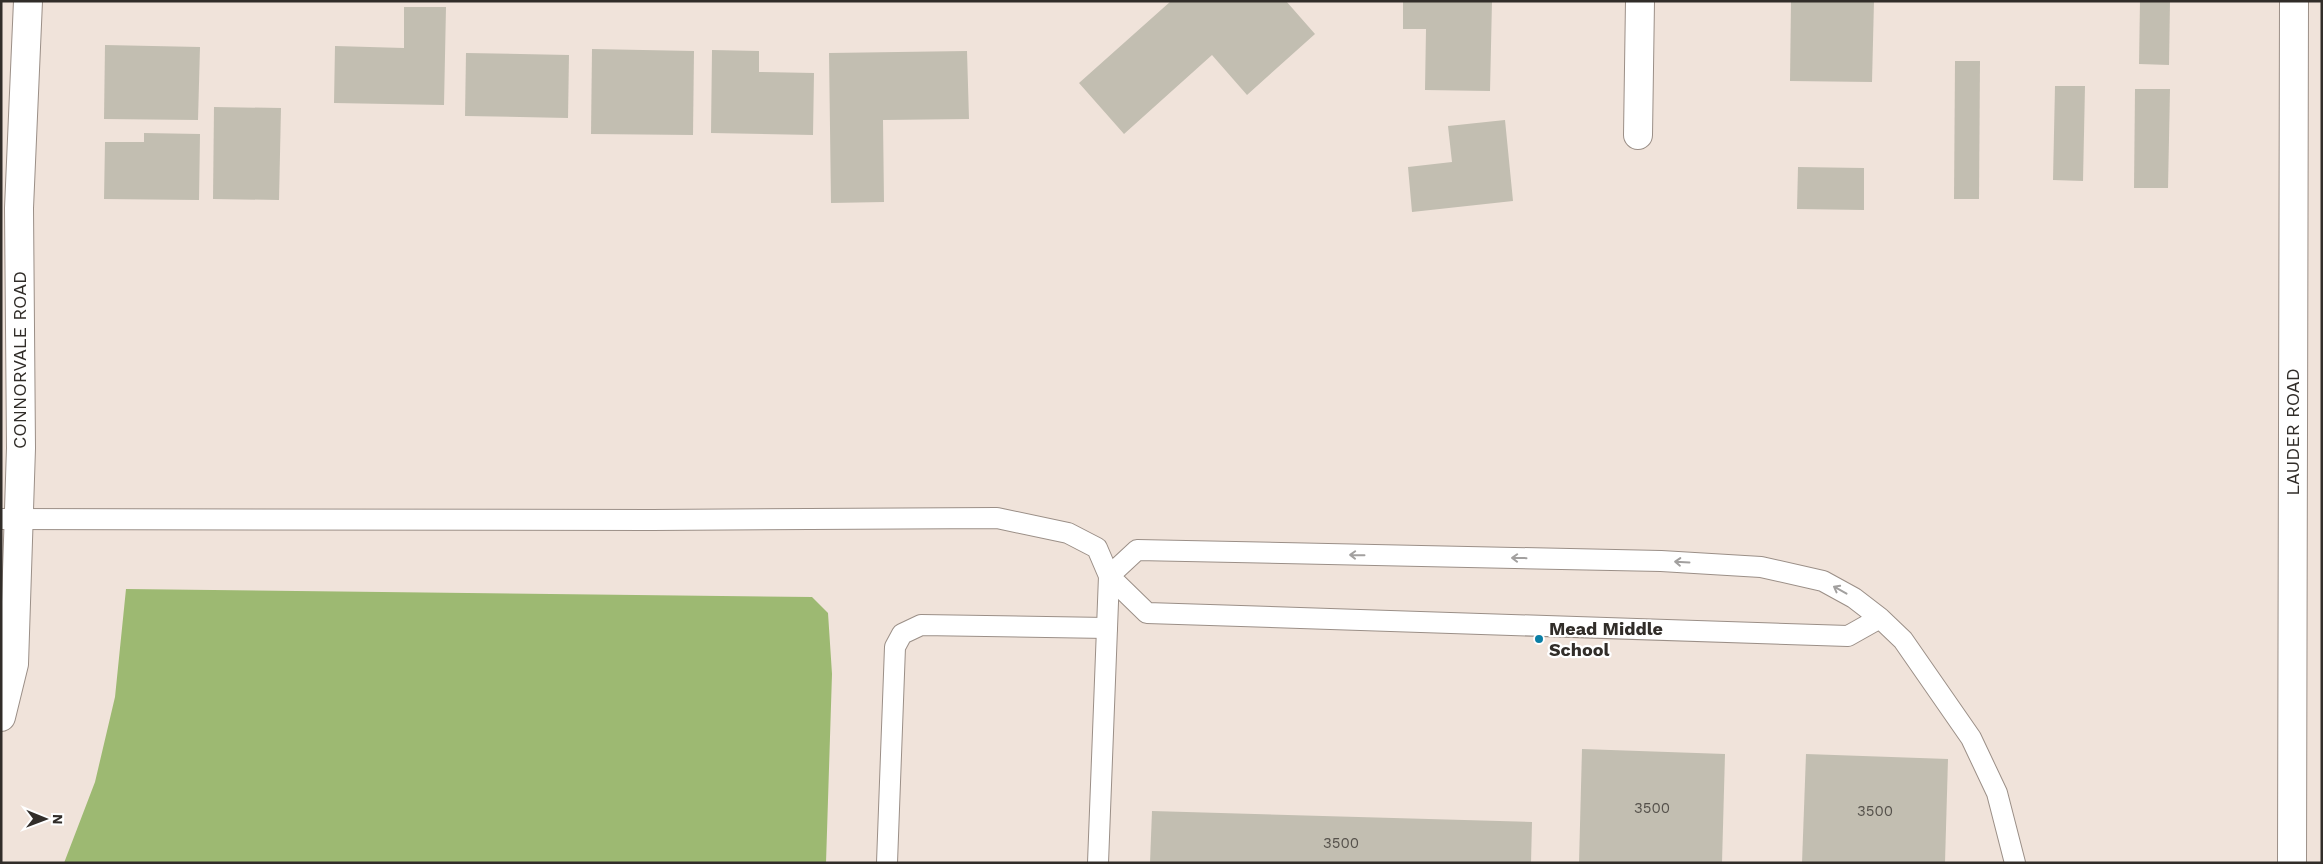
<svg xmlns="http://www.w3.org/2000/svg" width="2323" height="864" font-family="'Work Sans',sans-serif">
<rect width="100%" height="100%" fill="#f0e3da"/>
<path fill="#9db972" d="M126,589L812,597L828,613L832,674L826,863H64L95,782L115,697Z"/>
<g fill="#c2beb1">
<path d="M1171,1H1286L1315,34L1247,95L1212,55L1124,134L1079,83Z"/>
<path d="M1403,1H1492L1490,91L1425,90L1426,29H1403Z"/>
<path d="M1791,1H1874L1872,82L1790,81Z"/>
<path d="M2140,1H2170L2169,65L2139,64Z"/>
<path d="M404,7H446L444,105L334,103L335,46L404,48Z"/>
<path d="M105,45L200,47L198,120L104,119Z"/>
<path d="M592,49L694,51L693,135L591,134Z"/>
<path d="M712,50L759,51V72L814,73L813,135L711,133Z"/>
<path d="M967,51L969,119L883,120L884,202L831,203L829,53Z"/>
<path d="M466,53L569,55L568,118L465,116Z"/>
<path d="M1955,61H1980L1979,199H1954Z"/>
<path d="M2055,86H2085L2083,181L2053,180Z"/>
<path d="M2135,89H2170L2168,188H2134Z"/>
<path d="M214,107L281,108L279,200L213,199Z"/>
<path d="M1505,120L1513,201L1412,212L1408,167L1452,162L1448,126Z"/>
<path d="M144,133L200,134L199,200L104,199L105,142H144Z"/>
<path d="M1798,167L1864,168V210L1797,209Z"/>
<path d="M1582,749L1725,754L1722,863H1579Z"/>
<path d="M1806,754L1948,759L1945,863H1802Z"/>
<path d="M1152,811L1532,822L1531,863H1150Z"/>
</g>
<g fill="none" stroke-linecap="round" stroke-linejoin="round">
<defs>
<g id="service">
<path d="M1,519L652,520L997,518L1068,533L1097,548L1109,576L1098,863"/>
<path d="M1880,618L1848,636L1147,613L1109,576L1137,550L1661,561L1761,567L1823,581L1854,598L1880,618L1903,640L1971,738L1997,793L2015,863"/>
<path d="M887,863L895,647L902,634L921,625L1107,628"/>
</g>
<g id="minor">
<path d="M1638,135L1640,1"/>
<path d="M1,717L14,664L21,448L19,208L28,1"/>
</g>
<path id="secondary" d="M2292,863L2294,1"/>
</defs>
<use href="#service" stroke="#9b8f87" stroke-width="22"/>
<use href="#minor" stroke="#9b8f87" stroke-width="30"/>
<use href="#secondary" stroke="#9b8f87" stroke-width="30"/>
<use href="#service" stroke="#fff" stroke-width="20"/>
<use href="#minor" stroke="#fff" stroke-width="28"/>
<use href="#secondary" stroke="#fff" stroke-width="28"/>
</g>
<defs><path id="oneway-shaft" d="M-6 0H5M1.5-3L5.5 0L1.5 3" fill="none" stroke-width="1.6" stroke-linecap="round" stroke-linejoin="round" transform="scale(1.25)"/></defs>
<g stroke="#a2a09f">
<use href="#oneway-shaft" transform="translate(1357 555) rotate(-179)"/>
<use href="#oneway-shaft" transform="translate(1519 558) rotate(-179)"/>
<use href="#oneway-shaft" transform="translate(1682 562) rotate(-177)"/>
<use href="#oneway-shaft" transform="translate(1840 590) rotate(-151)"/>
</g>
<circle fill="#0a7ea5" stroke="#fff" stroke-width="2" cx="1539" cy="639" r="5"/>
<g text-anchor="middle" stroke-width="4.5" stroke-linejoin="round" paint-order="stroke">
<g font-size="15" fill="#55514b">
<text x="1652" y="813">3500</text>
<text x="1875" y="816">3500</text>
<text x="1341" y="848">3500</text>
</g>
<g font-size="18" fill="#312d29" stroke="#fff">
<text transform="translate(20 360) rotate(-90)" y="6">CONNORVALE ROAD</text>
<text transform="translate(2293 432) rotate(-90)" y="6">LAUDER ROAD</text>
</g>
<g font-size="18" font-weight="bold" fill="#312d29" stroke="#fff" text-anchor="start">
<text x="1549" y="635">Mead Middle<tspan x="1549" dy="21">School</tspan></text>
</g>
</g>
<rect width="2323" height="864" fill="none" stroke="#312d29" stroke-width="5"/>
<g transform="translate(45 819) rotate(91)" stroke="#ffffff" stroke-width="4" paint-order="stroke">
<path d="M0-4L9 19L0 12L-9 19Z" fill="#312d29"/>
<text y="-8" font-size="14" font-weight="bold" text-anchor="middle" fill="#312d29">N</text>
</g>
</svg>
